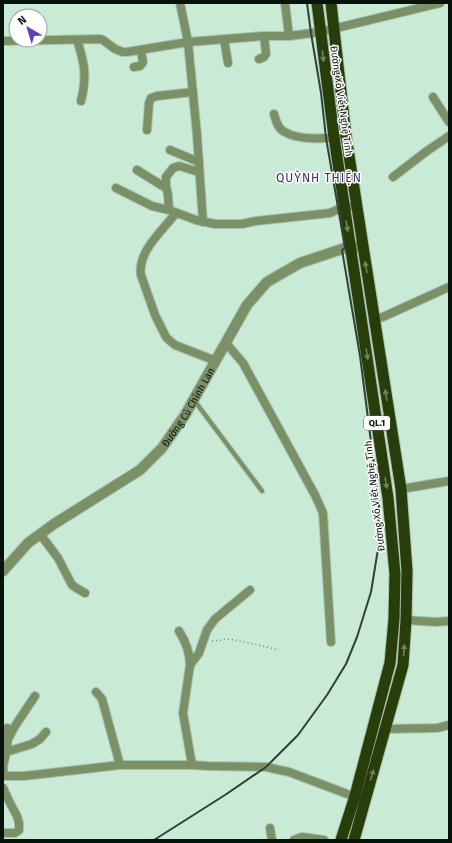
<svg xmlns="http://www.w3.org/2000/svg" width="452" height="843" font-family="'Fira Sans',sans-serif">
<rect width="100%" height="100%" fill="#c9ead5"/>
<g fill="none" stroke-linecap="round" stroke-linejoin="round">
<defs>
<path id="service" d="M194,400L262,491"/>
<g id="minor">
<path d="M180,3L188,42L197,135L203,222"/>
<path d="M285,3L289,36"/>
<path d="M224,39L228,63"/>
<path d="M77,40C85,64 87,77 81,101"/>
<path d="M3,41L100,39L103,40L115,49L123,52H127L188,42L264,36H289L320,32L440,3"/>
<path d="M259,59L264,57L266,54L264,36"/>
<path d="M134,67L140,66L143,62L141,50"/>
<path d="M433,97L449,122"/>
<path d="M274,114C276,120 277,127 283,131C297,140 322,139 338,137"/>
<path d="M147,130L149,103L151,98L157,96L193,92"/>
<path d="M170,150L199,162"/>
<path d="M137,170L166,188"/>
<path d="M393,177L427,151L449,136"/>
<path d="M116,188L152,206L169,210L196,220L215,224H242L256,221L330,213L339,209L357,205"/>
<path d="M169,210L168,195L166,186V177L173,168L179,166L199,172"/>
<path d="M176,213C163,230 137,252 141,275L155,315L166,337L169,340L175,345L216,361"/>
<path d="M374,320L385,316L449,287"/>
<path d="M226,343L243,363L315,495L323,513L331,642"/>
<path d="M401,489L449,481"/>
<path d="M40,534L58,558L72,585L78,589L85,593"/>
<path d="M406,620L436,622L449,621"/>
<path d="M179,631C186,642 190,653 190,665L183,713L192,765"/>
<path d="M190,665L199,653L207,630L215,619L250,590"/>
<path d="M96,692L102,699L120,765"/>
<path d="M385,729L437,728L449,725"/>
<path d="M7,741L15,726L35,696"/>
<path d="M6,752L32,744L40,739L46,732"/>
<path d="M3,776H24L120,765H192L208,766L266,767L289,772L358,798"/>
<path d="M4,776L3,767L7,748L8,730L7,728"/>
<path d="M3,788L10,803L17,816L19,823V830L15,833H3"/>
<path d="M270,828L272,840"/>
<path d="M294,840L302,837L324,840"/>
</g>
<g id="tertiary">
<path id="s1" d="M3,571L28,543L54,524L140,470L162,448L185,415L247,305L267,282L300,263L345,248L363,246"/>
</g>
<g id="trunk">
<path d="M317,3L334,137L388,498L395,574L394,619L390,663L355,796L341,840"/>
<path d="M331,3L346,136L363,246L401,489L407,571L406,620L403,665L354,840"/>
</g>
</defs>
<use href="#service" stroke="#a6c3b1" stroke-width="6"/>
<use href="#minor" stroke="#a6c3b1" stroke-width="10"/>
<use href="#tertiary" stroke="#a6c3b1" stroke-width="12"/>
<use href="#trunk" stroke="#a6c3b1" stroke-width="13"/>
<path stroke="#6d8375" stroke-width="1.5" stroke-dasharray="1 3" stroke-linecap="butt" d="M212,641L229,639L254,644L279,650"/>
<use href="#service" stroke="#7b9067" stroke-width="4"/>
<use href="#minor" stroke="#7b9067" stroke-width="8"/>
<use href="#tertiary" stroke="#7b9067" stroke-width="10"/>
<use href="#trunk" stroke="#273d0a" stroke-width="11"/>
<path stroke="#314137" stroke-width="2" d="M154,840L225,795L266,767L298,735L327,695L346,664L357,637L371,592L378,549L379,504L360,356L342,250L345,248L326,138L321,93L311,33L307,3"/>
</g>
<defs><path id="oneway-solid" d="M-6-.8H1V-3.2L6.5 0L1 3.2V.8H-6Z"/></defs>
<g fill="#738160">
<use href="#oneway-solid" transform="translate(323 56) rotate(83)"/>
<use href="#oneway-solid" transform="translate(347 226) rotate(81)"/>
<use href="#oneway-solid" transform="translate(366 267) rotate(-99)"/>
<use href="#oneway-solid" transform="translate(367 354) rotate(81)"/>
<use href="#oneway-solid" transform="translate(386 395) rotate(-99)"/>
<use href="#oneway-solid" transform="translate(386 483) rotate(81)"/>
<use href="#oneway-solid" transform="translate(404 650) rotate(-86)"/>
<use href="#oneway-solid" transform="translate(372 775) rotate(-74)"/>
</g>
<g text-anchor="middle" stroke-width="3" stroke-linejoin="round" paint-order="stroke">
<rect fill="#fff" stroke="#525a55" stroke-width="1" x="364" y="416" width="26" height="14" rx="3"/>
<g font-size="9" font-weight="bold" fill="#08130c">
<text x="377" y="426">QL.1</text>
</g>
<g font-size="10" fill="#08130c" stroke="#fff">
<text transform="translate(342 101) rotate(82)" y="4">Đường Xô Viết Nghệ Tĩnh</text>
<text dy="4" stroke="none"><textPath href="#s1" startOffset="251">Đường Cù Chính Lan</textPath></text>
<text transform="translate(374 496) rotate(-97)" y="4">Đường Xô Viết Nghệ Tĩnh</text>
</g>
<g font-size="12" letter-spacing="1" fill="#3b2f6b" stroke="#fff">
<text x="319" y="182">QUỲNH THIỆN</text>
</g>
</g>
<rect width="452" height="843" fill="none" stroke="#08130c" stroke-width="8"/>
<g transform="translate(28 28) rotate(322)"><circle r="19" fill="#ffffff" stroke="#9ca19e"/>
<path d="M0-3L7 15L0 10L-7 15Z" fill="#5e40b8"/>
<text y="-6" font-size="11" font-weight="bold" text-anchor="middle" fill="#08130c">N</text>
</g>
</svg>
